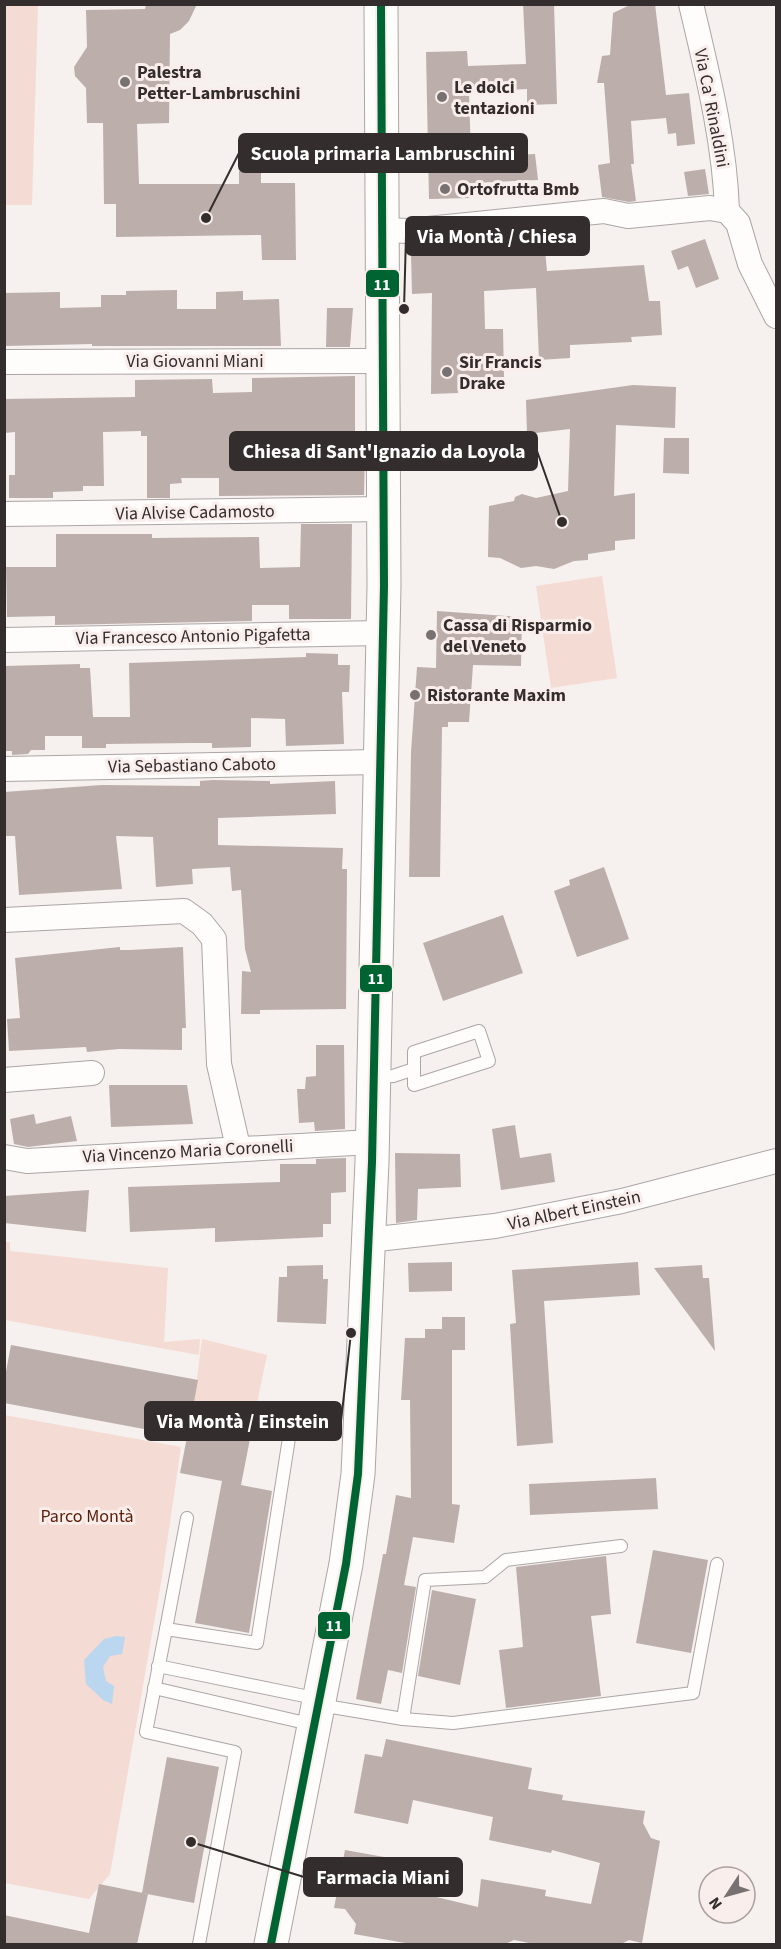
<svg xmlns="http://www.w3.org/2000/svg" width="781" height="1949" font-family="'Source Sans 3',sans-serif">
<rect width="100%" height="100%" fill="#f6f0ee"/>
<g fill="#f4dbd4">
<path d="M4,5H38L32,205H5Z"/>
<path d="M602,576L617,678L551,688L536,586Z"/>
<path d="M5,1242H10V1251L168,1268L164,1342L200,1339L199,1355L5,1320Z"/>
<path d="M202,1339L267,1355L255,1413L194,1402Z"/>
<path d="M4,1415L181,1447L162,1577L110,1874L89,1899L5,1883Z"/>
</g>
<path fill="#bad7ef" d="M116,1636L125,1637L122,1654L110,1656L103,1667L106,1681L114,1686L112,1704L103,1700L86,1684L84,1660L104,1639Z"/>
<g fill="#bcafab">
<path d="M146,4H197L189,21L180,30L170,34L169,123L137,124L139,184H239V171H261V183H295L296,260H262L261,235L116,237V204H104L103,123H87L86,88L75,76L74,67L87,47L86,10L145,9Z"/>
<path d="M523,4H554L557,104L527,105V89L469,92L471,157L535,154L538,180L472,183V198L429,199L426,52L467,51L468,66L526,64Z"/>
<path d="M632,4H655L666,95L689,93L695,144L677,146L676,133L668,134L666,118L631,121L634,164H631L636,201L629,202L602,197L598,165L610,163L604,83H597L602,56L610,55L613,13Z"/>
<path d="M705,169L709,194L688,196L684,172Z"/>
<path d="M705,239L719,279L696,288L688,266L678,270L671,251Z"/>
<path d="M500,248L501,253L510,254L545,250L547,271L644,265L649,301H660L662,335L631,337L632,342L570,345V358L539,360L536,288L484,291L485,329H503L504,377L477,378V385L458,386V393L431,394L432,293L412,294L411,253H457Z"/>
<path d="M177,290V309H216V292L243,291V300L279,299L281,346H92V344L4,346L5,293L60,292V308L101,307V295H126V291Z"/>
<path d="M327,308H353L350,347H326Z"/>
<path d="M355,376V450H365L364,495L219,496V478H181L182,483L170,484V498H147V436H141V431L103,432L104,486H83V491L53,492V498H9V475H15V432L4,433V399L135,397V380L212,379L213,393L252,392V378Z"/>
<path d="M633,385L676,387L675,428L616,425L614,496L635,493V539L615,541V550L588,554V560L574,561L554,569L536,566L521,568L500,558L488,557L489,506L514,501L515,497L522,494L536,498L568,491L570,429L527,434L526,400Z"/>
<path d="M664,438H689V474L663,473Z"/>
<path d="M301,524H352L351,619H289V605H252V621L55,625V616L7,617L6,567H56V534H152V538L259,537L260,568L300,567Z"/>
<path d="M437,611L522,617L521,666L473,665L469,722H448V727H442L440,877H409L411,752L417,667L436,668Z"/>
<path d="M306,653L338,654V665H350L349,692H342L344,744L286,746L285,719L251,718V747L212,748V743H193L106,744V748H82V736H45V750H31L28,754L12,755V751H4V666L80,664V668H90L93,717H130L129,663L306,657Z"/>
<path d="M213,780L270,781V784L335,781L336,814L218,818V845L343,848L342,869H347L346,1009L260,1010V1014H241L242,971L251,972L245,949L241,890L232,891L230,867L192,869L193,884L156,887L153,837L116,836L122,889L19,895L15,836H4V792L102,785L200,786V781Z"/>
<path d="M604,867L629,939L577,957L554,891L570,885L569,880Z"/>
<path d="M503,915L523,973L443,1001L423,943Z"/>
<path d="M120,947V950H130L183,947L186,1028H182V1050L119,1049L87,1052L86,1047L9,1051L7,1019L20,1018L15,958Z"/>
<path d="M316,1045H344L345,1129L315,1131L314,1122L299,1123L297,1089H305L306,1077L316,1076Z"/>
<path d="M109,1085H187L193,1124L111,1127Z"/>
<path d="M34,1114L36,1124L71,1116L77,1141L28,1147L14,1144L10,1119Z"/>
<path d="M515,1125L520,1158L551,1153L555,1182L501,1190L492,1129Z"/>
<path d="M395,1153L460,1154L461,1187L418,1189L417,1220L396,1223Z"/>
<path d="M346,1158V1192L331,1193V1224H323V1237L215,1242V1228L130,1232L128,1187L280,1182V1164H316V1159Z"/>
<path d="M89,1190L86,1232L4,1223V1196Z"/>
<path d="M452,1262V1291L409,1292L408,1263Z"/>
<path d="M638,1262L640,1295L544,1301L553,1443L517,1446L510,1324L516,1323L512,1270Z"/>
<path d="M323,1265V1279H328L326,1324L277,1322L279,1277H287V1266Z"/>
<path d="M702,1265L703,1278H709L715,1351L654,1268Z"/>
<path d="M442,1317H465V1350H452V1504L460,1505L454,1543L413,1537L404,1585L416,1587L402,1673L388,1670L381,1704L356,1699L383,1554H386L396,1495L411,1498L410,1400H401L405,1338H425V1329H442Z"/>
<path d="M11,1345L198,1380L194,1402L255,1413L241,1485L272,1491L249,1633L195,1623L222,1481L180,1473L187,1437L4,1403V1382Z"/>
<path d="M656,1478L658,1509L530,1515L529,1484Z"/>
<path d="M653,1550L708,1560L691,1653L636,1643Z"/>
<path d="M606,1556L611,1614L591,1616L601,1696L506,1708L499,1650L523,1647L516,1567Z"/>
<path d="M432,1590L476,1599L460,1685L418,1676Z"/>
<path d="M386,1739L532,1768L528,1789L563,1795L562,1800L645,1811L643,1823L651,1838L660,1841L642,1943L629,1940L621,1944H534L514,1940L505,1944H411L354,1934L356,1924L345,1909L334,1908L345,1850L401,1860L399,1888L478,1907L481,1879L546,1890L545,1896L591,1904L600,1863L552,1850L551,1853L489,1840L493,1817L413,1800L408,1824L354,1813L365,1754L382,1757Z"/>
<path d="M167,1757L219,1767L194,1903L142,1893Z"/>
<path d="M99,1884L148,1894L137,1944H4V1915L89,1933Z"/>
</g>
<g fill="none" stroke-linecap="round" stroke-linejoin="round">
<defs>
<g id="service">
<path d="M479,1031L489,1061L414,1085V1052Z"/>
<path d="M375,1077L393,1076L414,1069"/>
<path d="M166,1629L187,1518"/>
<path d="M158,1666L319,1699"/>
<path d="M154,1688L314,1725"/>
<path d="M320,1705L403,1719L425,1580L485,1577L506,1560L621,1546"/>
<path d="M403,1719L453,1723L693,1693L717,1564"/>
<path d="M199,1944L235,1752L146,1732L166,1629L257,1643L289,1438"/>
</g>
<g id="minor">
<path d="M691,4C707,72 725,142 727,211"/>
<path d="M384,230L408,231L604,211L628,216L710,208L727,211L738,223L750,264L776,316"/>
<path d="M4,362L385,361"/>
<path d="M4,514L385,509"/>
<path d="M4,640L382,633"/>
<path d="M4,769L379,762"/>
<path d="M4,920L184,911L202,924L214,939L219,1064L238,1147"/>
<path d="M4,1080L92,1073"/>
<path d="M4,1157L27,1161L372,1142"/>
<path d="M368,1240L495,1226L622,1201L776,1161"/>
</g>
<path id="secondary" d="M271,1944L346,1564L358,1474L372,1162L384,586L381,4"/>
</defs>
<use href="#service" stroke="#aba6a5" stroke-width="14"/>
<use href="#minor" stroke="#aba6a5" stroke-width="26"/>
<use href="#secondary" stroke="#aba6a5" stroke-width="35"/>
<use href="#service" stroke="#fefdfc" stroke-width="12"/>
<use href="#minor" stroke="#fefdfc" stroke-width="24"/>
<use href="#secondary" stroke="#fefdfc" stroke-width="33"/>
<defs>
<path id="bus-1" d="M271,1944L346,1564L358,1474L372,1162L384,586L381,4"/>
</defs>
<use href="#bus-1" stroke="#f9eeeb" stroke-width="12"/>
<use href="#bus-1" stroke="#006332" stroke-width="8"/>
</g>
<g fill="#777271" stroke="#f9eeeb" stroke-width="2">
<circle cx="125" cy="82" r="6"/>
<circle cx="442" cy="97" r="6"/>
<circle cx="445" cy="189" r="6"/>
<circle cx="447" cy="372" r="6"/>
<circle cx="431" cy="635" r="6"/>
<circle cx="415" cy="695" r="6"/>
</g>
<g text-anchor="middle" stroke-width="6" stroke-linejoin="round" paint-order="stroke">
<g font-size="18" font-weight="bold" fill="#332e2d" stroke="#f9eeeb" text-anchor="start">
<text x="137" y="78">Palestra<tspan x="137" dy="21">Petter-Lambruschini</tspan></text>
<text x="454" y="93">Le dolci<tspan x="454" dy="21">tentazioni</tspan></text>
<text x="457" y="195">Ortofrutta Bmb</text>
<text x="459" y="368">Sir Francis<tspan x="459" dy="21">Drake</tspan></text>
<text x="443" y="631">Cassa di Risparmio<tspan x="443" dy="21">del Veneto</tspan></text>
<text x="427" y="701">Ristorante Maxim</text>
</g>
<g font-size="18" fill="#332e2d" stroke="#f9eeeb">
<text transform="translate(712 108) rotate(79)" y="6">Via Ca' Rinaldini</text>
<text x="195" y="367">Via Giovanni Miani</text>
<text transform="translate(195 512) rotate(-1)" y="6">Via Alvise Cadamosto</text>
<text transform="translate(193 636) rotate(-1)" y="6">Via Francesco Antonio Pigafetta</text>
<text transform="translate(192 765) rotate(-1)" y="6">Via Sebastiano Caboto</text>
<text transform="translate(188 1151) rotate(-3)" y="6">Via Vincenzo Maria Coronelli</text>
<text transform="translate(574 1210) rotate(-12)" y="6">Via Albert Einstein</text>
</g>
<g font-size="18" fill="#5c1c08" stroke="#f9eeeb">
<text x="87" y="1522">Parco Montà</text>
</g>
</g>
<path fill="none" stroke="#332e2d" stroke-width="2" d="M206 218L239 153M404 309L406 236M562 522L537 451M351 1333L341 1421M191 1842L304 1877"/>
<g fill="#332e2d" stroke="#f9eeeb" stroke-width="2">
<circle cx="206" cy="218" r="6"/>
<circle cx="404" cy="309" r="6"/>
<circle cx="562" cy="522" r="6"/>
<circle cx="351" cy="1333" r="6"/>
<circle cx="191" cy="1842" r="6"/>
</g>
<g fill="#332e2d" stroke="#332e2d" stroke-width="2">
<rect x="239" y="134" width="288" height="38" rx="6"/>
<rect x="406" y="217" width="183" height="38" rx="6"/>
<rect x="230" y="432" width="307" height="38" rx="6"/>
<rect x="145" y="1402" width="196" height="38" rx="6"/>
<rect x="304" y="1858" width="158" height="38" rx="6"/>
</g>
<g font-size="20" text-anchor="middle" font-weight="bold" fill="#fff">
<text x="383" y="160">Scuola primaria Lambruschini</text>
<text x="497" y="243">Via Montà / Chiesa</text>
<text x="384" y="458">Chiesa di Sant'Ignazio da Loyola</text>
<text x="243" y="1428">Via Montà / Einstein</text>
<text x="383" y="1884">Farmacia Miani</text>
</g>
<g stroke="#f9eeeb" stroke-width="2">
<rect x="365" y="269" width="35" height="29" rx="6" fill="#006332"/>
<rect x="359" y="964" width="34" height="29" rx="6" fill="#006332"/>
<rect x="317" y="1611" width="34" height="29" rx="6" fill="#006332"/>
</g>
<g font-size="16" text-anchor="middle" font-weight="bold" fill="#fff">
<text x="382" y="290">11</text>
<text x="376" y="984">11</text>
<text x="334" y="1631">11</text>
</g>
<rect width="781" height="1949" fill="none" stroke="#332e2d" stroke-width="12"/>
<g transform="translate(727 1895) rotate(234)"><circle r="28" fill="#f9eeeb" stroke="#aaa19f" stroke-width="1.5"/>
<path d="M0-4.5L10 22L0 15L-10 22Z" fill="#777271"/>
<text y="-9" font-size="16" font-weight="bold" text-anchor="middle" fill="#332e2d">N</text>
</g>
</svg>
